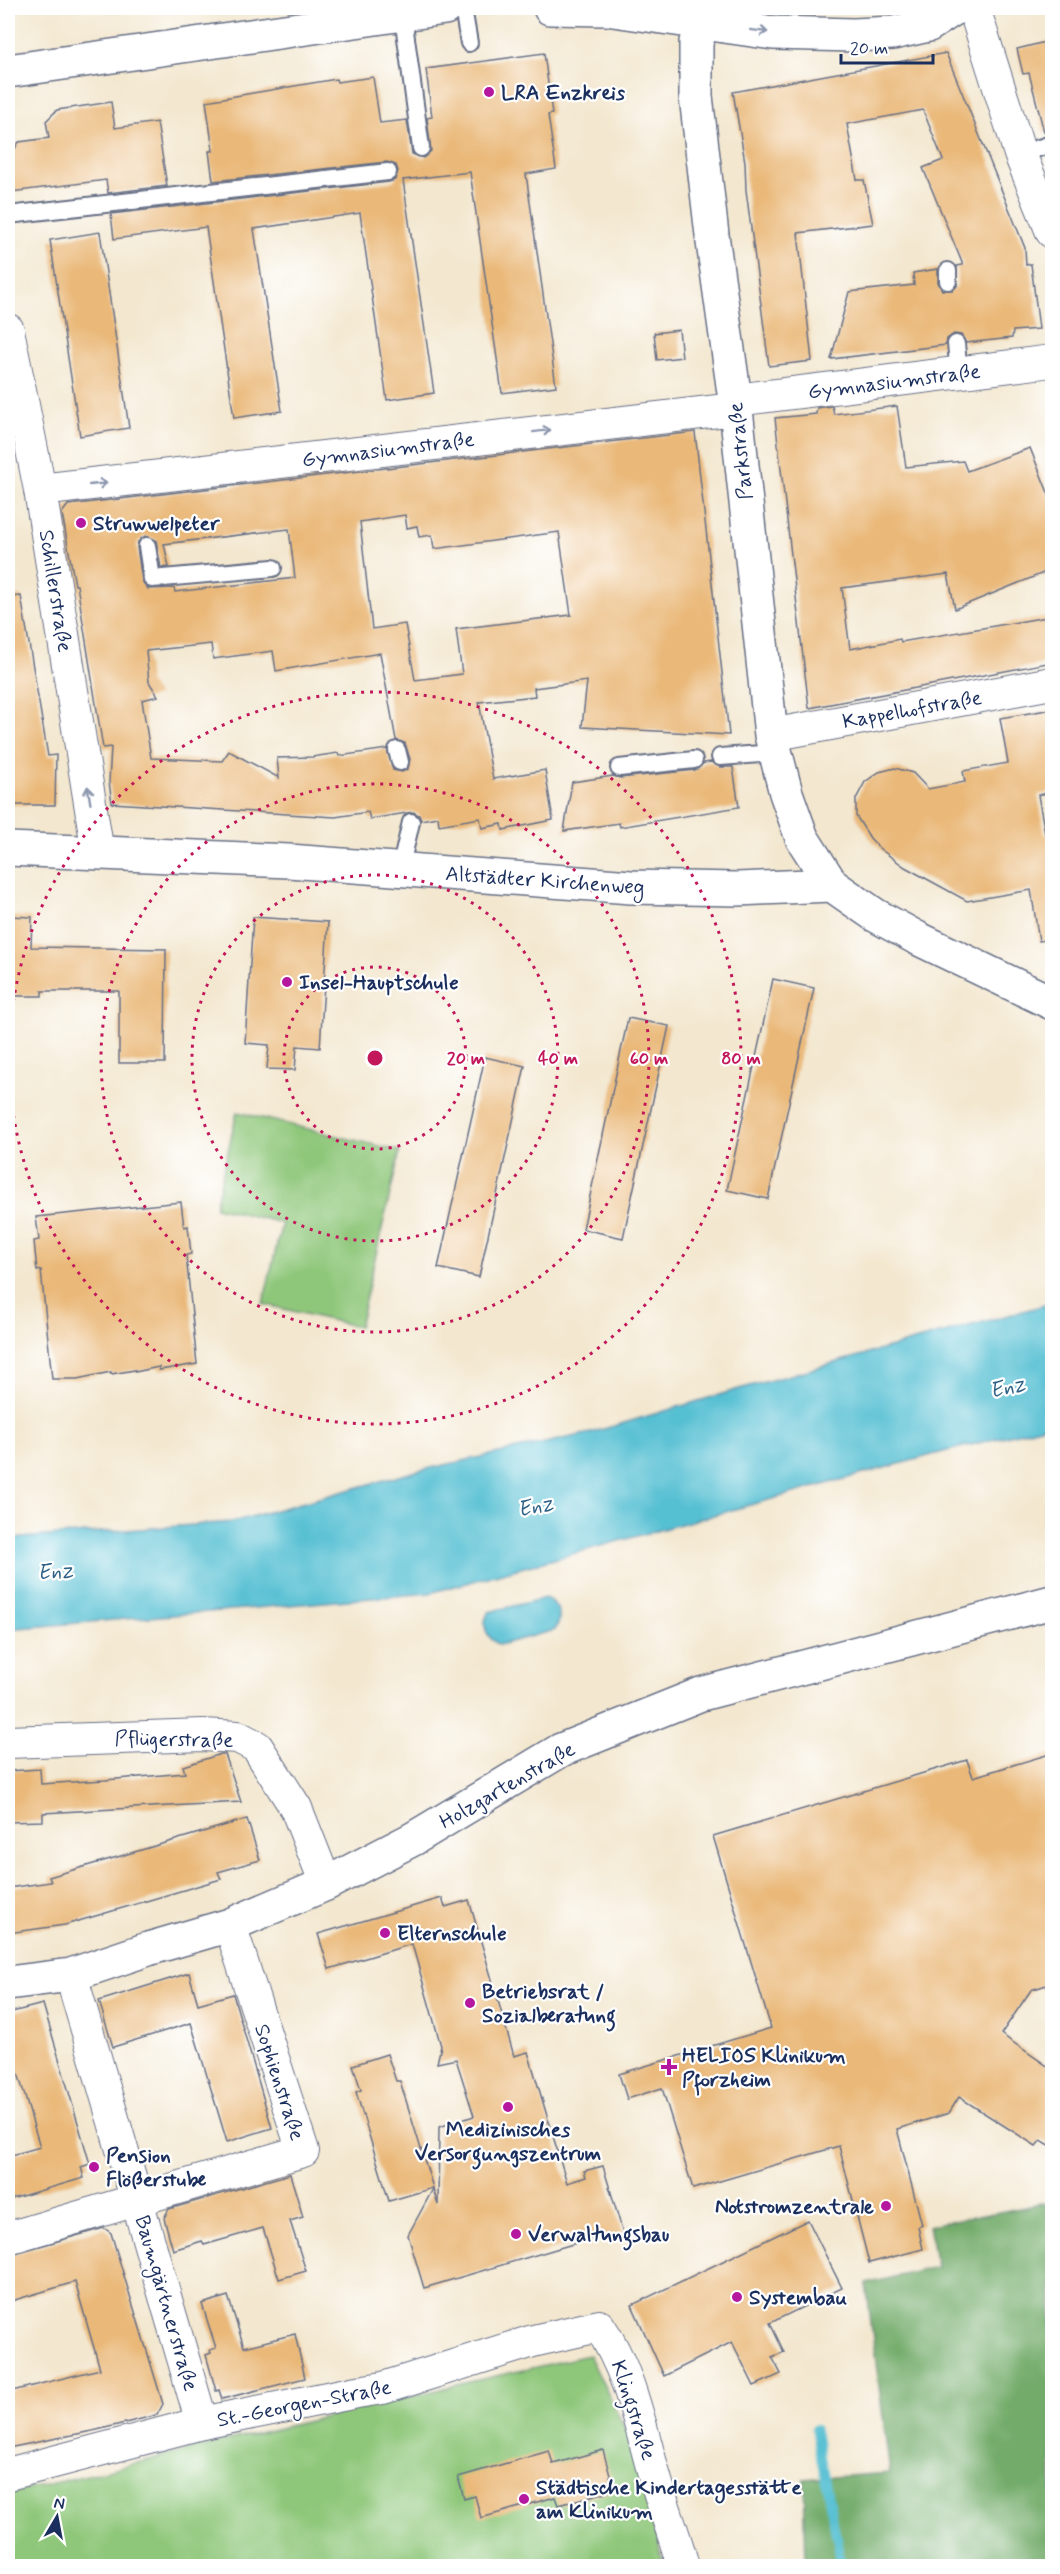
<svg xmlns="http://www.w3.org/2000/svg" width="1060" height="2574" font-family="Mynerve,sans-serif">
<rect width="100%" height="100%" fill="#fff"/>
<filter id="ink" filterUnits="userSpaceOnUse"><feTurbulence type="fractalNoise" baseFrequency=".0167" numOctaves="2"/><feDisplacementMap in="SourceGraphic" scale="12" xChannelSelector="R" yChannelSelector="G"/><feConvolveMatrix kernelMatrix="1 2 1 2 8 2 1 2 1" color-interpolation-filters="sRGB"/></filter>
<filter id="wash" filterUnits="userSpaceOnUse"><feTurbulence type="fractalNoise" baseFrequency=".008" numOctaves="4" result="noise"/><feDisplacementMap in="SourceGraphic" scale="24" xChannelSelector="R" yChannelSelector="G"/><feGaussianBlur stdDeviation="1.35" result="paint"/><feColorMatrix in="noise" values="0 0 0 0 0 0 0 0 0 0 0 0 0 0 0 0 0 1.4 0 .05"/><feComposite in="paint" operator="in"/></filter>
<g filter="url(#wash)">
<rect width="100%" height="100%" fill="#f3e7cf"/>
<g fill="#8fc77a" stroke="#557b6c" stroke-width="1.5">
<path d="M237,1112L400,1151L359,1327L263,1304L282,1223L215,1207Z"/>
<path d="M589,2355L632,2443L664,2566H8V2494L461,2384Z"/>
</g>
<path fill="#73ac6a" stroke="#476e64" stroke-width="1.5" d="M1052,2202V2566H806L804,2479L890,2473L866,2284L936,2267L929,2225Z"/>
<g fill="#57c0d3" stroke="#397898" stroke-width="1.5">
<path d="M1052,1303V1424L932,1455L430,1593L8,1629V1539L232,1522L417,1471L590,1433L739,1389Z"/>
<path d="M545,1598C559,1604 563,1617 555,1630L499,1645C487,1638 480,1625 489,1612Z"/>
</g>
<g fill="none" stroke-linecap="round" stroke-linejoin="round">
<path stroke="#57c0d3" stroke-width="9" d="M815,2429L842,2566"/>
</g>
<g id="blocks">
<g fill="#eab97a" fill-rule="evenodd">
<path d="M1053,40V131L1044,132L1029,73L1023,74L1017,49Z"/>
<path d="M544,53L552,114L548,115L556,169L526,174L556,386L502,393L470,172L403,180L434,393L387,400L360,213L254,229L282,411L234,418L206,227L114,239L111,214L389,182L395,180L398,171L396,165L387,162L213,181L209,151H213L206,101L336,79L337,82L373,77L380,123L407,120L412,154L423,158L431,151L427,118L432,117L426,69Z"/>
<path d="M946,53L1025,248L1026,265L1031,264L1039,329L1013,331L1012,338L966,343L961,335L954,334L947,339L946,345L831,359L849,292L914,285L913,273L938,269V282L942,290H953L957,286V266L963,265L923,168L943,160L923,110L847,124L857,180H864L873,224L798,233L812,361L769,366L746,190L745,162L733,92Z"/>
<path d="M111,102L115,128L157,122L167,186L108,193L106,180L11,192L8,160L19,142L49,138L46,121L57,110Z"/>
<path d="M100,232L129,428L80,436L50,240Z"/>
<path d="M679,330L682,357L657,360L654,333Z"/>
<path d="M832,406L834,414L897,406L906,467L963,461L967,471L1030,448L1053,505V569L955,609L948,574L842,588L850,649L900,639L901,642L1053,616V662L809,708L775,418L816,414L817,408Z"/>
<path d="M695,432L729,735L582,727L587,681L534,688L535,696L479,702L493,779L545,770L553,820L503,830L502,824L482,828L480,818L439,825L438,817L421,820L419,815L413,812L370,819L368,812L335,817L112,803L109,782L111,747L103,748L77,585H75L62,513L68,505ZM405,515L407,528L417,526L419,537L432,535L434,549L559,532L571,615L456,629L462,674L415,680L405,624L372,629L360,522ZM289,529L295,578L175,592L174,588L148,589L142,581L137,547L138,542L145,536L156,540L161,568L169,567L164,544ZM211,644L213,659L273,651L276,671L380,653L396,740L405,743L410,759L408,769L402,772L393,770L387,749L339,756L338,753L312,757L277,758L279,778L229,751L222,761L151,758L142,700L158,696L149,682L146,651Z"/>
<path d="M21,596L48,756L56,755L55,805H8V597Z"/>
<path d="M1053,709V792L1038,795L1045,834L1053,839V939L1039,941L1031,890L967,901L905,867L880,849L870,838L856,816V799L865,782L879,772L895,768L913,773L928,789L965,782L963,771L1008,763L1000,718Z"/>
<path d="M711,762L720,767H733L739,807L620,827L619,823L564,831L572,782L613,776L620,778L695,770L704,763Z"/>
<path d="M8,916L32,917L31,947L166,949L165,1063H119V991H42V996H8Z"/>
<path d="M253,917L328,922L320,1048L297,1046L295,1070L267,1069L269,1045L245,1043Z"/>
<path d="M773,979L814,988L768,1199L727,1190Z"/>
<path d="M628,1018L669,1026L623,1238L583,1229Z"/>
<path d="M485,1057L525,1066L479,1277L438,1268Z"/>
<path d="M181,1202L184,1227L188,1226L191,1254L186,1255L197,1364L159,1370V1367L135,1372V1370L111,1374V1372L77,1379H52L41,1270L37,1271L34,1241L39,1240L36,1217Z"/>
<path d="M1053,1753V1983L1031,1990L1001,2034L1053,2070V2147L1041,2140L1036,2146L959,2097L949,2113L897,2129L922,2225L918,2227L923,2249L869,2263L839,2146L693,2189L662,2088L627,2099L619,2074L771,2028L713,1836L967,1760L973,1777Z"/>
<path d="M221,1754H225L241,1802L43,1813V1821L8,1822V1771L40,1769L41,1784L105,1780L185,1773L183,1766Z"/>
<path d="M247,1819L260,1860L218,1872L221,1879L65,1925L8,1933V1888L51,1882L49,1877Z"/>
<path d="M442,1898L445,1907L469,1900L514,2056L528,2052L567,2183L586,2177L584,2171L603,2166L624,2236L602,2242L600,2236L424,2288L408,2235L433,2189L438,2205L439,2127L474,2116L456,2059L437,2063L441,2046L412,1944L329,1969L318,1934Z"/>
<path d="M189,1973L198,2004L233,1994L272,2128L227,2142L191,2023L113,2047L99,2001Z"/>
<path d="M43,2004L90,2164L81,2167L84,2178L8,2200V2156L40,2147L13,2056L8,2057V2013Z"/>
<path d="M387,2054L396,2081H400L433,2188L389,2201L356,2092L361,2090L353,2065Z"/>
<path d="M290,2174L303,2217L290,2221L306,2271L279,2279L263,2228L204,2245L202,2241L173,2250L164,2218L169,2209Z"/>
<path d="M808,2220L842,2288L770,2323L784,2352L772,2357L781,2374L754,2386L732,2342L664,2376L632,2305Z"/>
<path d="M104,2228L111,2233L163,2404L157,2415L97,2430L8,2448V2392L100,2369L75,2282L8,2302V2255Z"/>
<path d="M228,2296L244,2347L295,2334L305,2378L222,2399L219,2390L216,2391L206,2355L211,2353L210,2350L216,2348L202,2304Z"/>
<path d="M603,2450L614,2490L558,2505L555,2497L481,2518L475,2496L464,2499L458,2477L549,2451L553,2464Z"/>
</g>
</g>
</g>
<g filter="url(#ink)">
<use href="#blocks" fill-opacity="0" stroke="#676f86" stroke-width="1.5"/>
<g fill="none" stroke-linecap="round" stroke-linejoin="round">
<defs>
<g id="service">
<path d="M463,8L469,43"/>
<path d="M402,9L421,148"/>
<path d="M1020,154L1048,145"/>
<path d="M8,215L388,172"/>
<path d="M948,271V281"/>
<path d="M956,344L959,373"/>
<path d="M147,546L152,579L273,568"/>
<path d="M397,750L400,762"/>
<path d="M720,757L774,753"/>
<path d="M619,768L694,760"/>
<path d="M400,870L411,822"/>
</g>
<g id="minor">
<path d="M974,8L1020,154L1052,232"/>
<path d="M8,330L40,490L98,853"/>
<path d="M735,400L1052,361"/>
<path d="M40,490L735,409"/>
<path d="M771,735L1052,683"/>
<path d="M8,1742L203,1735L238,1737L257,1747L296,1808L326,1884"/>
<path d="M71,1975L202,2423"/>
<path d="M8,2238L303,2151L230,1925"/>
<path d="M8,2474L202,2423L357,2392L383,2388L533,2341L599,2326C632,2373 642,2437 659,2491C667,2517 676,2540 683,2566"/>
</g>
<g id="secondary">
<path d="M550,8L606,9L773,33L854,35L893,33L929,25L955,8"/>
<path d="M8,71L445,8"/>
<path d="M8,849L289,861L631,887L738,889L832,885"/>
</g>
<g id="primary">
<path d="M709,8L696,42V96L712,235L735,400L771,735L786,793L802,838L832,885L875,915L917,938L1052,1003"/>
<path d="M8,1983L71,1975L148,1949L230,1925L326,1884L413,1839L561,1750L701,1694L1052,1602"/>
</g>
</defs>
<use href="#service" stroke="#676f86" stroke-width="20"/>
<use href="#minor" stroke="#676f86" stroke-width="34"/>
<use href="#secondary" stroke="#676f86" stroke-width="36"/>
<use href="#primary" stroke="#676f86" stroke-width="36"/>
<use href="#service" stroke="#fff" stroke-width="16"/>
<use href="#minor" stroke="#fff" stroke-width="32"/>
<use href="#secondary" stroke="#fff" stroke-width="33"/>
<use href="#primary" stroke="#fff" stroke-width="33"/>
</g>
<defs><path id="oneway-shaft" d="M-6 0H5M1.5-3L5.5 0L1.5 3" fill="none" stroke-width="1.6" stroke-linecap="round" stroke-linejoin="round" transform="scale(1.5)"/></defs>
<g stroke="#8d97ae">
<use href="#oneway-shaft" transform="translate(759 31) rotate(7)"/>
<use href="#oneway-shaft" transform="translate(542 431) rotate(-7)"/>
<use href="#oneway-shaft" transform="translate(98 484) rotate(-6)"/>
<use href="#oneway-shaft" transform="translate(89 795) rotate(-99)"/>
</g>
</g>
<g fill="none" stroke="#c2185b" stroke-width="3" stroke-dasharray="3 6">
<circle cx="375" cy="1058" r="91"/>
<circle cx="375" cy="1058" r="183"/>
<circle cx="375" cy="1058" r="274"/>
<circle cx="375" cy="1058" r="366"/>
</g>
<g fill="#b5179e" stroke="#fff" stroke-width="2">
<circle cx="489" cy="92" r="6"/>
<circle cx="81" cy="523" r="6"/>
<circle cx="287" cy="982" r="6"/>
<circle cx="385" cy="1933" r="6"/>
<circle cx="470" cy="2003" r="6"/>
<path d="M666 2058h6v6h6v6h-6v6h-6v-6h-6v-6h6z"/>
<circle cx="508" cy="2107" r="6"/>
<circle cx="94" cy="2167" r="6"/>
<circle cx="886" cy="2206" r="6"/>
<circle cx="516" cy="2234" r="6"/>
<circle cx="737" cy="2297" r="6"/>
<circle cx="524" cy="2499" r="6"/>
</g>
<g text-anchor="middle" stroke-width="4.5" stroke-linejoin="round" paint-order="stroke">
<g font-size="21" font-weight="bold" fill="#1b2f5e" stroke="#fff" text-anchor="start">
<text x="501" y="99">LRA Enzkreis</text>
<text x="93" y="530">Struwwelpeter</text>
<text x="299" y="989">Insel-Hauptschule</text>
<text x="397" y="1940">Elternschule</text>
<text x="482" y="1998">Betriebsrat /<tspan x="482" dy="24">Sozialberatung</tspan></text>
<text x="682" y="2062">HELIOS Klinikum<tspan x="682" dy="24">Pforzheim</tspan></text>
<text x="508" y="2136" text-anchor="middle">Medizinisches<tspan x="508" dy="24">Versorgungszentrum</tspan></text>
<text x="106" y="2162">Pension<tspan x="106" dy="24">Flößerstube</tspan></text>
<text x="874" y="2213" text-anchor="end">Notstromzentrale</text>
<text x="528" y="2241">Verwaltungsbau</text>
<text x="749" y="2304">Systembau</text>
<text x="536" y="2494">Städtische Kindertagesstätte<tspan x="536" dy="24">am Klinikum</tspan></text>
</g>
<g font-size="21" fill="#1b2f5e" stroke="#fff">
<text transform="translate(894 381) rotate(-7)" y="7">Gymnasiumstraße</text>
<text transform="translate(388 449) rotate(-7)" y="7">Gymnasiumstraße</text>
<text transform="translate(740 451) rotate(-96)" y="7">Parkstraße</text>
<text transform="translate(56 591) rotate(81)" y="7">Schillerstraße</text>
<text transform="translate(912 709) rotate(-10)" y="7">Kappelhofstraße</text>
<text transform="translate(545 880) rotate(4)" y="7">Altstädter Kirchenweg</text>
<text transform="translate(174 1739) rotate(1)" y="7">Pflügerstraße</text>
<text transform="translate(507 1785) rotate(-30)" y="7">Holzgartenstraße</text>
<text transform="translate(280 2082) rotate(72)" y="7">Sophienstraße</text>
<text transform="translate(167 2303) rotate(74)" y="7">Baumgärtnerstraße</text>
<text transform="translate(304 2403) rotate(-11)" y="7">St.-Georgen-Straße</text>
<text transform="translate(634 2410) rotate(72)" y="7">Klingstraße</text>
</g>
<g font-size="22" font-style="italic" fill="#306287" stroke="#fff">
<text transform="translate(1007 1386) rotate(-14)" y="8">Enz</text>
<text transform="translate(535 1505) rotate(-13)" y="8">Enz</text>
<text transform="translate(55 1570) rotate(-5)" y="8">Enz</text>
</g>
</g>
<circle cx="375" cy="1058" r="9" fill="#c2185b" stroke="#fff" stroke-width="3"/>
<g font-size="18" text-anchor="middle" font-weight="bold" fill="#c2185b" stroke="#fff" stroke-width="4.5" stroke-linejoin="round" paint-order="stroke">
<text x="466" y="1064">20 m</text>
<text x="558" y="1064">40 m</text>
<text x="649" y="1064">60 m</text>
<text x="741" y="1064">80 m</text>
</g>
<rect width="1060" height="2574" fill="none" stroke="#fff" stroke-width="30"/>
<g transform="translate(57 2517) rotate(10)" stroke="#ffffff" stroke-width="4.5" paint-order="stroke">
<path d="M0-4.5L10 22L0 15L-10 22Z" fill="#1b2f5e"/>
<text y="-9" font-size="16" font-weight="bold" text-anchor="middle" fill="#1b2f5e">N</text>
</g>
<path d="M841 54v9h92v-9" fill="none" stroke="#1b2f5e" stroke-width="3"/>
<text x="850" y="54" font-size="18" fill="#1b2f5e" stroke="#ffffff" stroke-width="4.5" paint-order="stroke">20 m</text>
</svg>
